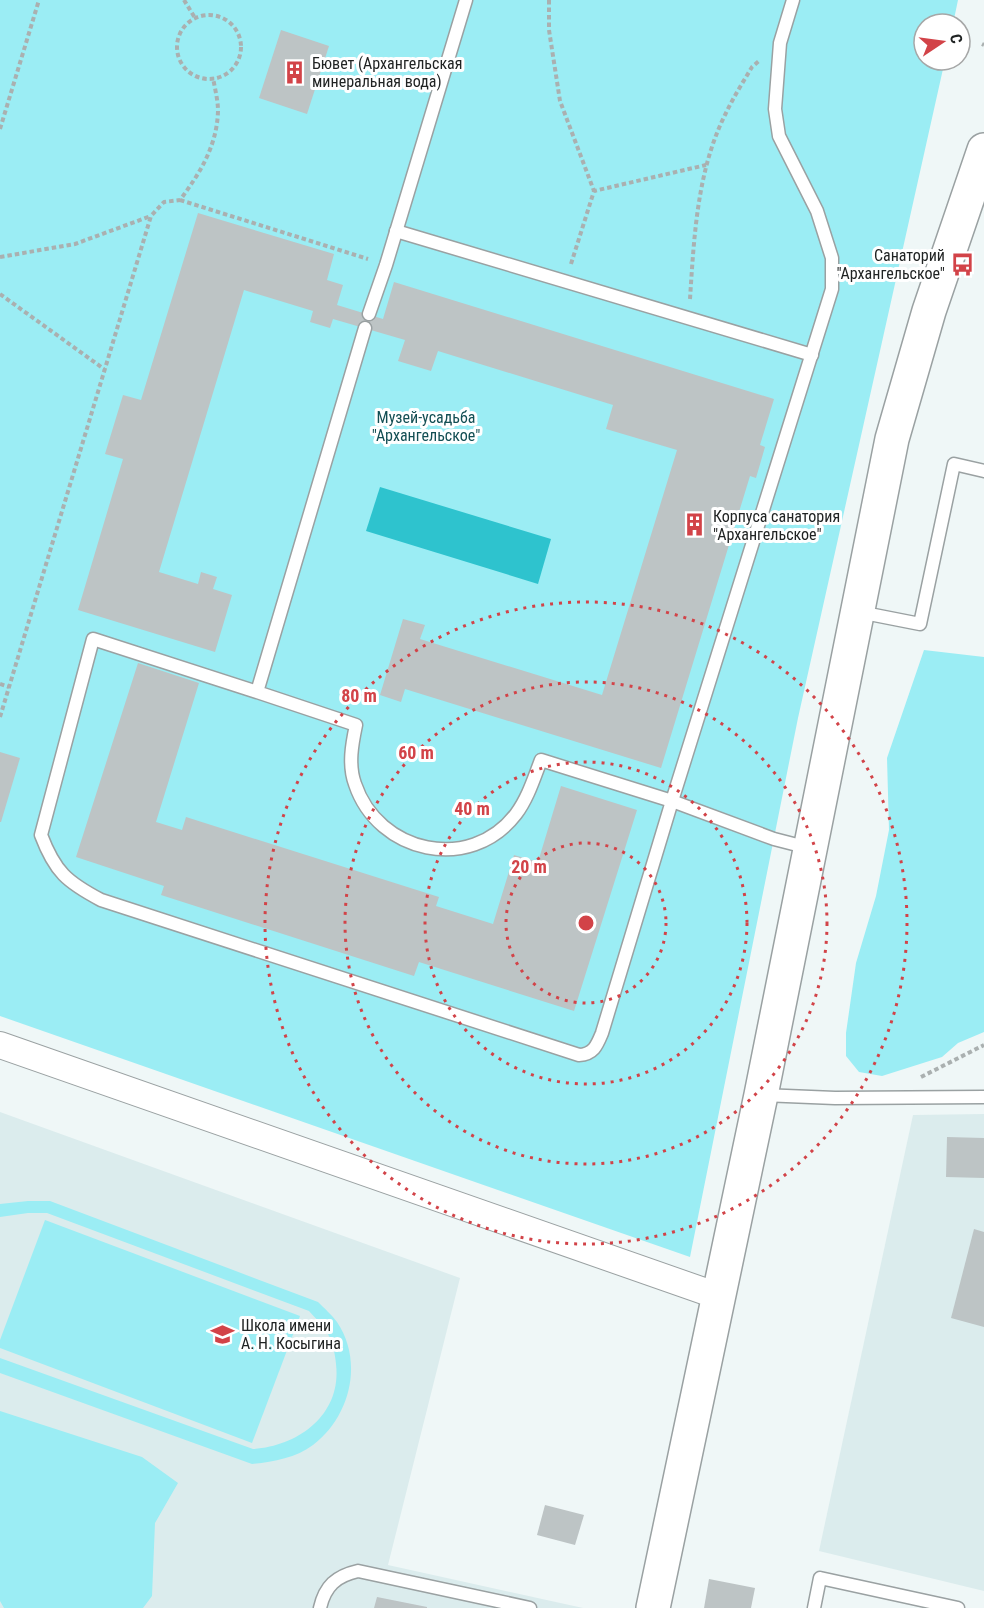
<svg xmlns="http://www.w3.org/2000/svg" width="984" height="1608" font-family="'Roboto Condensed',sans-serif">
<rect width="100%" height="100%" fill="#eff7f7"/>
<g fill="#dbeced">
<path d="M0,1112L460,1278L388,1565L583,1608H0Z"/>
<path d="M984,1114V1591L819,1551L913,1115Z"/>
</g>
<g fill="#9bedf4">
<path d="M0,0H958L953,24H924V60H945L798,718L690,1257L0,1016Z"/>
<path d="M924,650L984,657V1032L958,1043L942,1057L882,1076L859,1072L846,1056V1033L856,963L876,896L889,830L887,758Z"/>
<path d="M28,1201H50L318,1302C324,1308 332,1315 337,1322C364,1362 350,1417 313,1445C296,1458 272,1462 252,1464L0,1373V1358L253,1449C299,1446 342,1414 336,1364C335,1352 332,1339 325,1329C321,1323 314,1317 309,1311L47,1213H28L0,1217V1204Z"/>
<path d="M45,1220L300,1316L252,1443L0,1348V1340Z"/>
<path d="M0,1411L142,1457L178,1483L155,1523L152,1596L143,1608H4L0,1601Z"/>
</g>
<path fill="#2ec3ce" d="M380,487L551,539L538,584L366,531Z"/>
<g fill="#bdc4c5">
<path d="M281,30L329,46L307,114L259,98Z"/>
<path d="M198,213L334,254L327,280L343,285L337,305L383,319L394,282L774,399L760,445L765,447L756,478L750,476L661,768L405,689L401,702L380,695L403,619L425,625L420,639L602,695L677,450L606,429L613,405L438,351L431,371L398,361L405,340L333,319L330,328L310,322L313,311L244,290L159,572L198,584L201,572L217,577L213,589L232,595L215,652L78,610L123,459L105,454L123,395L141,400Z"/>
<path d="M138,663L199,683L156,822L182,830L186,817L439,897L436,906L493,924L514,855L538,862L561,786L637,810L574,1011L419,962L414,976L161,895L164,886L76,857Z"/>
<path d="M0,752L20,758L1,822H0Z"/>
<path d="M947,1137L984,1138V1178L946,1177Z"/>
<path d="M974,1229L984,1232V1327L951,1318Z"/>
<path d="M545,1505L584,1515L575,1545L537,1535Z"/>
<path d="M709,1579L755,1588L751,1608H704Z"/>
<path d="M377,1597L427,1607V1608H374Z"/>
</g>
<g fill="none" stroke-linecap="round" stroke-linejoin="round">
<defs>
<g id="lane">
<path d="M793,0L780,43L775,109L779,136L817,211L832,258V289L672,801L774,839L809,848"/>
<path d="M396,231L812,355"/>
<path d="M369,314L386,265L466,0"/>
<path d="M859,612L920,624L954,464L984,471"/>
<path d="M257,692L93,639L41,835C55,872 67,882 101,900L579,1055C594,1054 597,1045 602,1033L672,801L541,760C534,778 528,798 516,814C470,874 378,853 355,784C348,765 352,744 356,725L257,692L365,328"/>
<path d="M762,1095L835,1098L984,1097"/>
<path d="M320,1608C325,1586 336,1576 358,1571L530,1608"/>
<path d="M814,1608L820,1578L958,1608"/>
</g>
<path id="street" d="M0,1045L718,1296"/>
<path id="secondary" d="M653,1608L761,1095L892,439L929,311L984,150"/>
</defs>
<use href="#lane" stroke="#9aa1a2" stroke-width="15"/>
<use href="#street" stroke="#9aa1a2" stroke-width="28"/>
<use href="#secondary" stroke="#9aa1a2" stroke-width="36"/>
<g stroke="#aab0b0" stroke-width="4" stroke-dasharray="4.5 3" stroke-linecap="butt">
<path d="M184,0L195,18"/>
<path d="M549,0V30L560,101L594,191"/>
<circle cx="209" cy="47" r="32"/>
<path d="M982,44L984,45"/>
<path d="M0,129L39,0"/>
<path d="M180,200L368,259"/>
<path d="M0,257L75,244L151,216"/>
<path d="M571,264L594,191L706,165"/>
<path d="M0,294L104,369"/>
<path d="M690,299C694,238 697,171 725,115C733,98 743,82 752,67L759,61"/>
<path d="M0,684L9,687"/>
<path d="M0,717L151,216L164,202L180,200C200,173 217,146 218,111C218,100 215,89 213,78"/>
<path d="M921,1077L984,1045"/>
</g>
<use href="#lane" stroke="#fff" stroke-width="12"/>
<use href="#street" stroke="#fff" stroke-width="26"/>
<use href="#secondary" stroke="#fff" stroke-width="33"/>
</g>
<g fill="none" stroke="#d24348" stroke-width="3" stroke-dasharray="3 6">
<circle cx="586" cy="923" r="80"/>
<circle cx="586" cy="923" r="161"/>
<circle cx="586" cy="923" r="241"/>
<circle cx="586" cy="923" r="321"/>
</g>
<defs>
<symbol id="building-bare" viewBox="-9 -9 18 18"><path d="M-4-6H4V6H1V3H-1V6H-4ZM-2.5-4.3h1.7v1.8h-1.7ZM.8-4.3h1.7v1.8H.8ZM-2.5-1h1.7V.8h-1.7ZM.8-1h1.7V.8H.8Z" fill="#d24348" stroke="#fff" stroke-width="2.5" paint-order="stroke"/></symbol>
<symbol id="bus-bare" viewBox="-9 -9 18 18"><path d="M-5-6H5V4H4V6H2V4H-2V6H-4V4H-5ZM-3.5-4V0h7V-4ZM-3.5 1.2v1.5H-2V1.2ZM2 1.2v1.5H3.5V1.2Z" fill="#d24348" stroke="#fff" stroke-width="2.5" paint-order="stroke"/></symbol>
<symbol id="school-bare" viewBox="-9 -9 18 18"><path d="M0-5L7-2L0 1L-7-2ZM-4 1L0 2.5L4 1V4Q0 6-4 4Z" fill="#d24348" stroke="#fff" stroke-width="2.5" paint-order="stroke"/></symbol>
</defs>
<g fill-rule="evenodd">
<use href="#building-bare" x="278" y="56" width="33" height="33"/>
<use href="#bus-bare" x="946" y="248" width="33" height="33"/>
<use href="#building-bare" x="678" y="508" width="33" height="33"/>
<use href="#school-bare" x="206" y="1318" width="33" height="33"/>
</g>
<g text-anchor="middle" stroke-width="6" stroke-linejoin="round" paint-order="stroke">
<g font-size="16" fill="#202323" stroke="#fff" text-anchor="start">
<text x="312" y="69">Бювет (Архангельская<tspan x="312" dy="18">минеральная вода)</tspan></text>
<text x="945" y="261" text-anchor="end">Санаторий<tspan x="945" dy="18">"Архангельское"</tspan></text>
<text x="713" y="522">Корпуса санатория<tspan x="713" dy="18">"Архангельское"</tspan></text>
<text x="241" y="1331">Школа имени<tspan x="241" dy="18">А. Н. Косыгина</tspan></text>
</g>
<g font-size="16" fill="#124e53" stroke="#fff">
<text x="426" y="423">Музей-усадьба<tspan x="426" dy="18">"Архангельское"</tspan></text>
</g>
</g>
<circle cx="586" cy="923" r="9" fill="#d24348" stroke="#fff" stroke-width="3"/>
<g font-size="18" text-anchor="middle" font-weight="bold" fill="#d24348" stroke="#fff" stroke-width="6" stroke-linejoin="round" paint-order="stroke">
<text x="359" y="702">80 m</text>
<text x="416" y="759">60 m</text>
<text x="472" y="815">40 m</text>
<text x="529" y="873">20 m</text>
</g>
<g transform="translate(942 42) rotate(77)"><circle r="28" fill="#ffffff" stroke="#a6a7a7" stroke-width="1.5"/>
<path d="M0-4.5L10 22L0 15L-10 22Z" fill="#d24348"/>
<text y="-9" font-size="16" font-weight="bold" text-anchor="middle" fill="#202323">С</text>
</g>
</svg>
